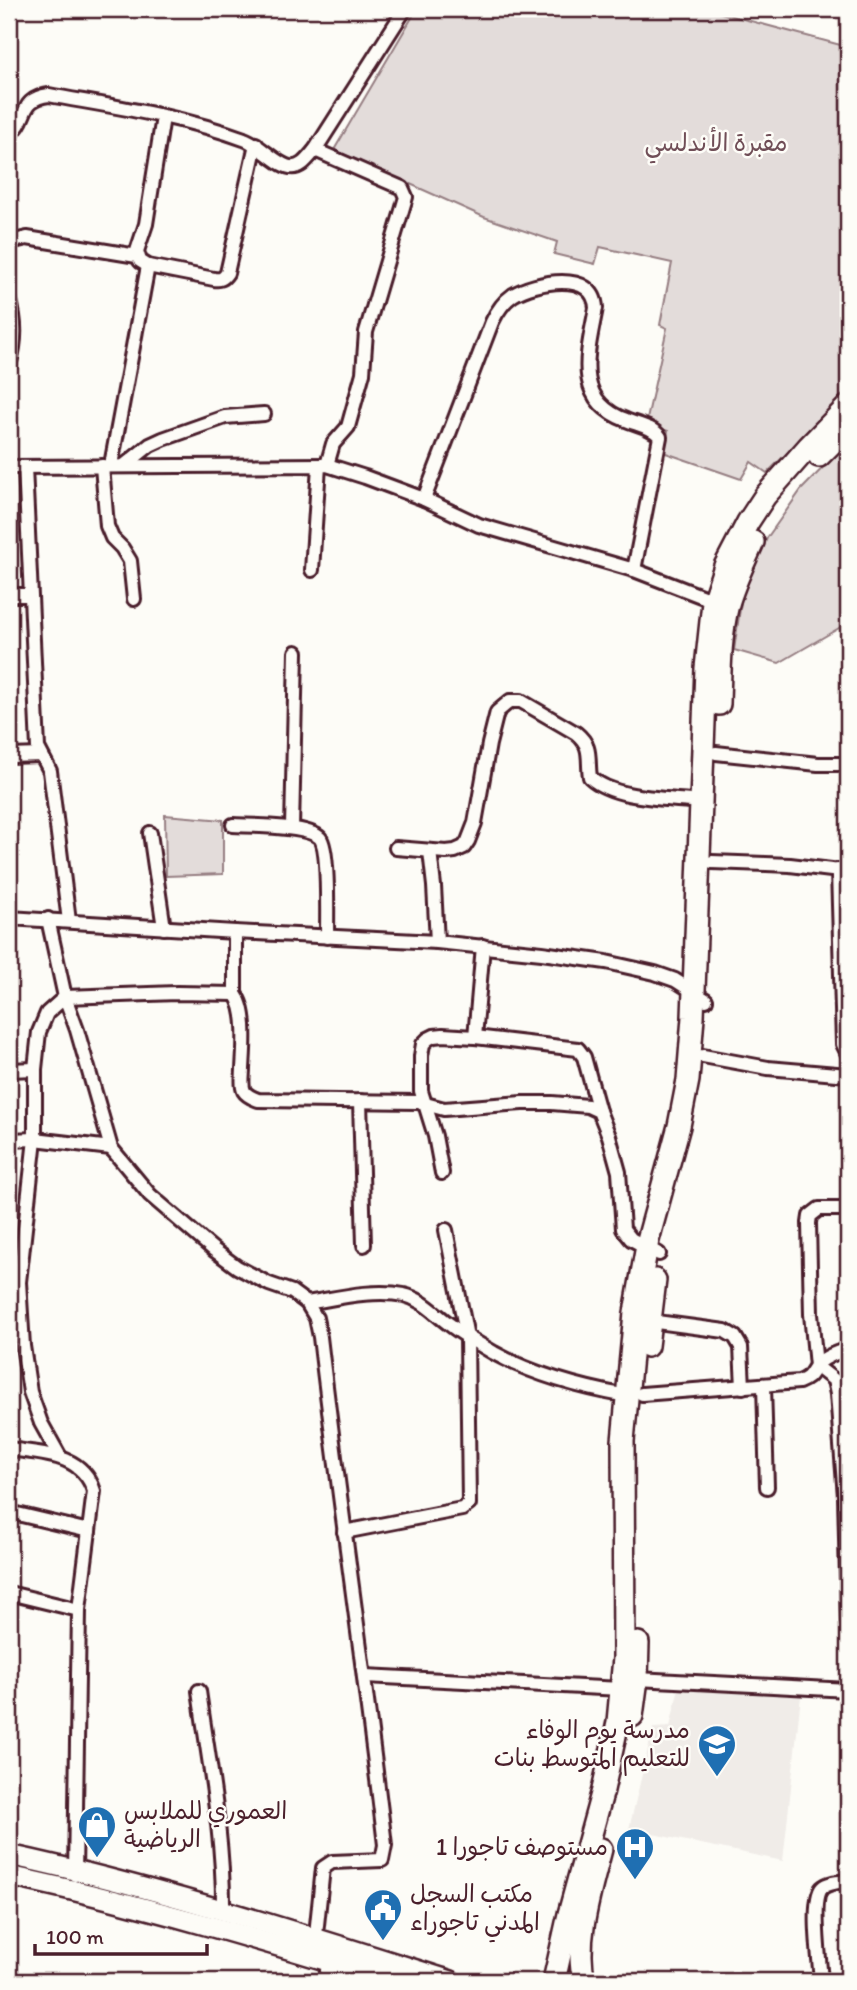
<svg xmlns="http://www.w3.org/2000/svg" width="857" height="1990" font-family="Itim,'Playpen Sans Arabic',sans-serif">
<rect width="100%" height="100%" fill="#fdfcf7"/>
<filter id="ink" filterUnits="userSpaceOnUse"><feTurbulence type="fractalNoise" baseFrequency=".0143" numOctaves="2"/><feDisplacementMap in="SourceGraphic" scale="14" xChannelSelector="R" yChannelSelector="G"/><feConvolveMatrix kernelMatrix="1 2 1 2 8 2 1 2 1" color-interpolation-filters="sRGB"/></filter>
<g filter="url(#ink)">
<path fill="#f0ece8" d="M679,1687L801,1696L783,1861L629,1829L653,1728L670,1727Z"/>
<g fill="#e3dcda" stroke="#967e82" stroke-width="2">
<path d="M417,9H706L848,47V392L767,473L751,462L741,479L663,452L668,431L646,424L667,328L660,325L672,263L600,247L595,264L554,254L557,242L484,217L334,150Z"/>
<path d="M848,442V627H841L779,663L734,650L742,595L767,538L801,490Z"/>
<path d="M165,815L223,820V874L166,876Z"/>
</g>
<g fill="none" stroke-linecap="round" stroke-linejoin="round">
<defs>
<g id="minor">
<path d="M163,117L146,224L137,251L140,261L148,266L214,279C220,280 223,279 227,273L256,144"/>
<path d="M9,134C30,121 17,99 49,95C115,107 181,116 244,139C259,144 277,165 290,167C301,169 308,158 315,150L405,9"/>
<path d="M315,150L402,188L406,197L366,332L363,373L348,427L333,444L327,465"/>
<path d="M9,246L14,241L27,238L137,256"/>
<path d="M9,297C16,322 16,341 9,366"/>
<path d="M111,465L148,266"/>
<path d="M125,465L150,445L163,439L225,417L264,414"/>
<path d="M102,466L107,526L112,538L122,548L130,561L134,599"/>
<path d="M9,467L327,465L365,477L424,499L479,525L634,570L719,603"/>
<path d="M25,467L38,748L50,771L69,921"/>
<path d="M424,499L492,322C497,311 503,302 513,295C535,282 594,269 596,308C588,352 572,400 626,420C638,425 653,427 660,437L634,570"/>
<path d="M312,570L319,466"/>
<path d="M9,595H29"/>
<path d="M716,753L818,764H848"/>
<path d="M9,756L41,755"/>
<path d="M233,825C251,826 308,825 320,838C329,848 327,919 327,937"/>
<path d="M292,828L296,652"/>
<path d="M150,833L164,928"/>
<path d="M396,848L446,852L455,851L464,847L468,841L475,823L489,744L497,712L510,701H521L576,733C593,747 587,758 590,777C615,800 668,798 701,802"/>
<path d="M430,851L434,886L437,942"/>
<path d="M712,862L790,865L848,872"/>
<path d="M838,870L843,1044L848,1054"/>
<path d="M9,918L235,932L437,942L542,953L606,962L655,973L675,980L706,1000"/>
<path d="M48,919L65,997L77,1030L111,1148L150,1195L214,1250L237,1267L269,1284L292,1292L307,1303L316,1318L320,1337C340,1506 365,1675 385,1845L382,1860L332,1862L323,1868L315,1944"/>
<path d="M235,994C248,1010 244,1049 243,1069C243,1076 241,1085 244,1091C247,1096 253,1098 258,1100L418,1102L444,1109L522,1103H552L588,1106L599,1111L609,1136L619,1172L623,1229L631,1239L659,1254"/>
<path d="M475,1037L483,946"/>
<path d="M703,1056L768,1068L848,1075"/>
<path d="M9,1070L35,1069"/>
<path d="M360,1101L364,1245"/>
<path d="M9,1140L35,1139L111,1148"/>
<path d="M442,1173L435,1136L421,1091V1056L423,1044L428,1039L434,1036L443,1035L475,1037L578,1049L584,1057L599,1111"/>
<path d="M848,1209H819L810,1216L809,1223L811,1314L816,1366L834,1380L837,1394L845,1497L848,1622"/>
<path d="M307,1303C338,1298 373,1289 404,1295C422,1299 434,1313 449,1324C463,1335 479,1344 494,1353C534,1375 583,1388 627,1396"/>
<path d="M649,1321L725,1331L735,1337L741,1347L743,1387"/>
<path d="M764,1386L767,1487"/>
<path d="M642,1394L799,1382C811,1377 809,1375 816,1366C823,1357 838,1352 848,1349"/>
<path d="M9,1449C42,1454 82,1453 94,1491L79,1610"/>
<path d="M60,1457L41,1423L30,1392L23,1346L19,1282L35,1139V1069L39,1032L47,1013L65,997L177,993L235,994V932"/>
<path d="M9,1512L89,1531"/>
<path d="M344,1532L462,1509L469,1504L467,1337L446,1230"/>
<path d="M9,1593L79,1610L75,1875"/>
<path d="M365,1676L621,1689"/>
<path d="M637,1679L848,1690"/>
<path d="M199,1691C209,1764 224,1838 223,1911"/>
<path d="M326,1981L328,1961"/>
<path d="M821,1981C820,1964 811,1899 822,1888C828,1882 840,1882 848,1881"/>
</g>
<g id="secondary">
<path d="M9,1855C158,1887 305,1935 451,1981"/>
<path d="M9,1876C138,1903 267,1942 394,1981"/>
</g>
<g id="primary">
<path d="M819,456L848,427"/>
<path d="M719,704C720,671 720,636 728,604C734,583 744,563 753,542"/>
<path d="M647,1346L655,1280"/>
<path d="M632,1716L637,1679L638,1643"/>
<path d="M554,1981L569,1914L603,1790L618,1722L624,1658L623,1441L635,1313L648,1240L679,1126L688,1080L693,1017L706,668L713,602L725,566L748,522L765,496L809,446L848,406"/>
<path d="M584,1981C574,1940 591,1889 601,1849"/>
</g>
</defs>
<use href="#minor" stroke="#4a1f2b" stroke-width="18"/>
<use href="#secondary" stroke="#4a1f2b" stroke-width="24"/>
<use href="#primary" stroke="#4a1f2b" stroke-width="26"/>
<use href="#minor" stroke="#fdfcf7" stroke-width="12"/>
<use href="#secondary" stroke="#fdfcf7" stroke-width="19"/>
<use href="#primary" stroke="#fdfcf7" stroke-width="21"/>
</g>
</g>
<defs>
<symbol id="school-pin" viewBox="-11 -11 22 30"><path d="M0 17L-7.5 6A9.5 9.5 0 1 1 7.5 6Z" fill="#1f6fb2" stroke="#fdfcf7"/><path d="M0-5L7-2L0 1L-7-2ZM-4 1L0 2.5L4 1V4Q0 6-4 4Z" fill="#fff"/></symbol>
<symbol id="shop-pin" viewBox="-11 -11 22 30"><path d="M0 17L-7.5 6A9.5 9.5 0 1 1 7.5 6Z" fill="#1f6fb2" stroke="#fdfcf7"/><path d="M-5-2.5h2.3a2.7 3.5 0 0 1 5.4 0H5L5.5 6h-11ZM-1.5-2.5h3a1.5 2.3 0 0 0-3 0Z" fill="#fff"/></symbol>
<symbol id="hospital-pin" viewBox="-11 -11 22 30"><path d="M0 17L-7.5 6A9.5 9.5 0 1 1 7.5 6Z" fill="#1f6fb2" stroke="#fdfcf7"/><path d="M-5-5h3v3.5h4V-5h3V5h-3V1.5h-4V5h-3Z" fill="#fff"/></symbol>
<symbol id="civic-pin" viewBox="-11 -11 22 30"><path d="M0 17L-7.5 6A9.5 9.5 0 1 1 7.5 6Z" fill="#1f6fb2" stroke="#fdfcf7"/><path d="M-.6-6.5H3V-4.5H.6V-3L4-1V1h2V6H-6V1h2V-1L-.6-3ZM-1.2 2.5V6h2.4V2.5Z" fill="#fff"/></symbol>
</defs>
<g fill-rule="evenodd">
<use href="#school-pin" x="695" y="1722" width="44" height="60"/>
<use href="#shop-pin" x="75" y="1803" width="44" height="60"/>
<use href="#hospital-pin" x="613" y="1825" width="44" height="60"/>
<use href="#civic-pin" x="361" y="1886" width="44" height="60"/>
</g>
<g text-anchor="middle" stroke-width="5" stroke-linejoin="round" paint-order="stroke">
<g font-size="24" fill="#704e57" stroke="#fdfcf7">
<text x="716" y="151">مقبرة الأندلسي</text>
</g>
<g font-size="24" fill="#4a1f2b" stroke="#fdfcf7" text-anchor="end">
<text x="690" y="1738">مدرسة يوم الوفاء<tspan x="690" dy="28">للتعليم المتوسط بنات</tspan></text>
<text x="124" y="1819" text-anchor="start">العموري للملابس<tspan x="124" dy="28">الرياضية</tspan></text>
<text x="608" y="1855">مستوصف تاجورا 1</text>
<text x="410" y="1902" text-anchor="start">مكتب السجل<tspan x="410" dy="28">المدني تاجوراء</tspan></text>
</g>
</g>
<rect width="857" height="1990" fill="none" stroke="#fdfcf7" stroke-width="35"/>
<rect x="18" y="18" width="822" height="1955" fill="none" stroke="#4a1f2b" stroke-width="2.5" filter="url(#ink)"/>
<path d="M35 1944v10h172v-10" fill="none" stroke="#4a1f2b" stroke-width="3.5"/>
<text x="46" y="1944" font-size="21" fill="#4a1f2b" stroke="#fdfcf7" stroke-width="5" paint-order="stroke">100 m</text>
</svg>
